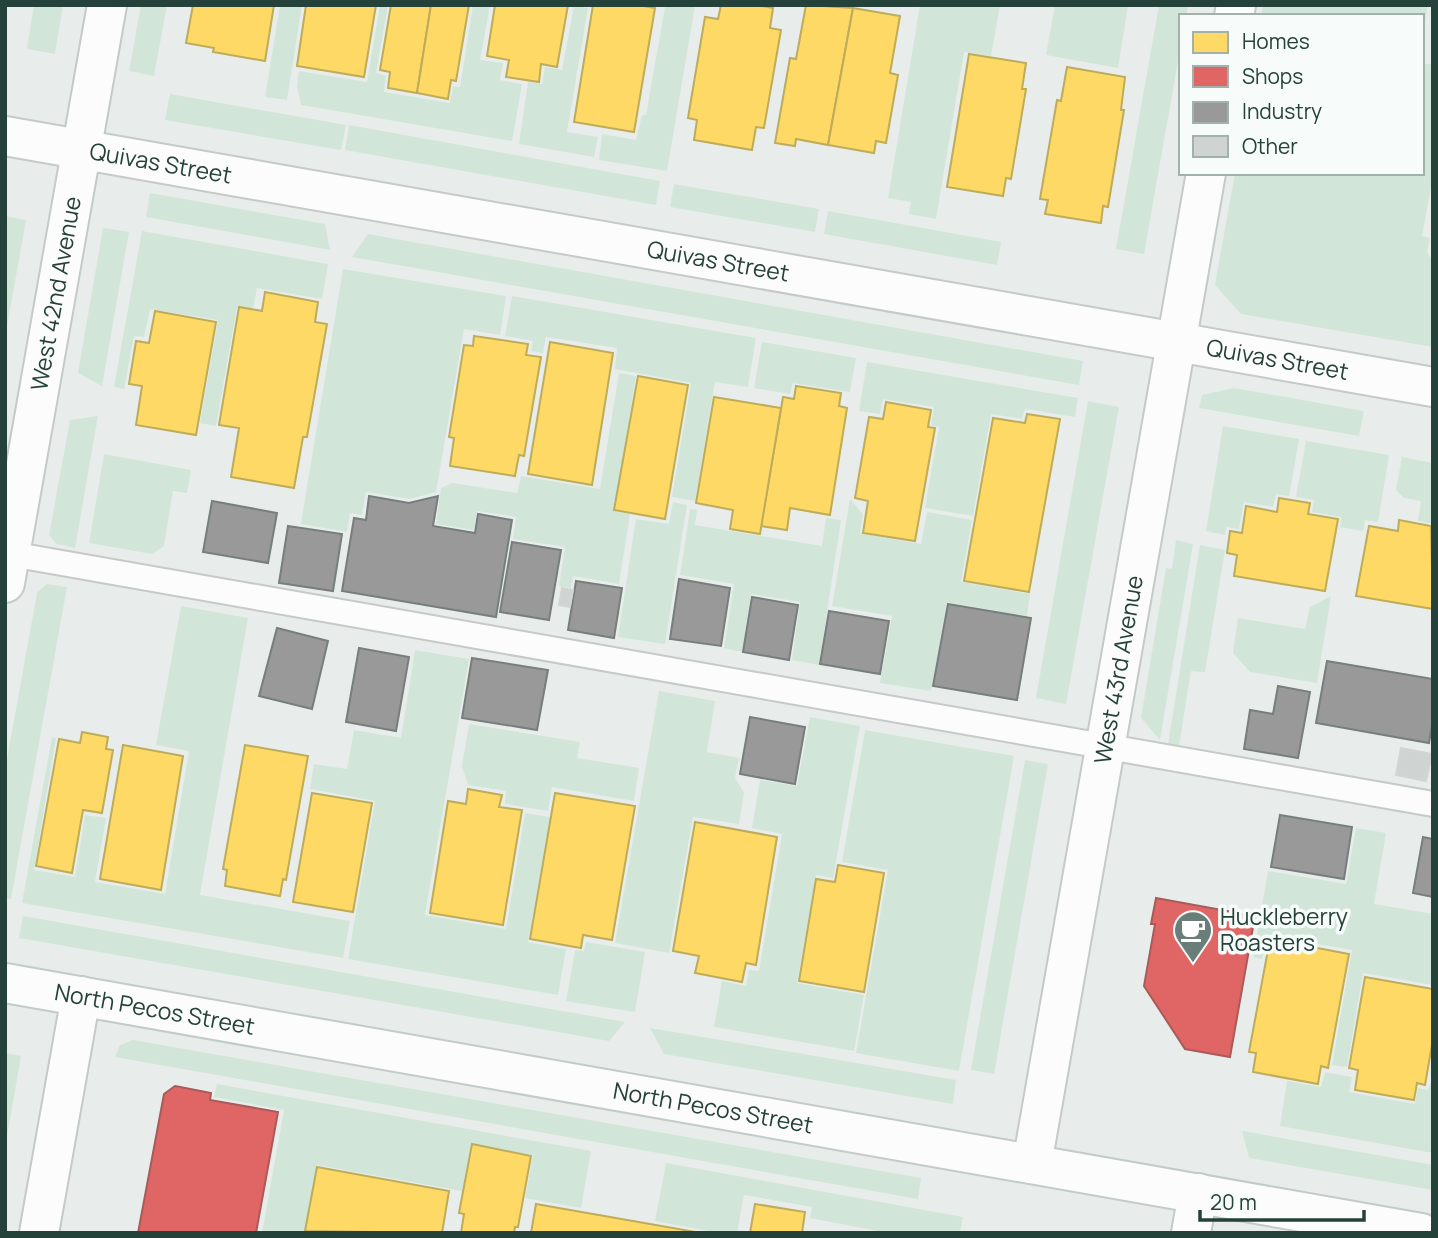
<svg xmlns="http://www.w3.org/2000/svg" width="1438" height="1238" font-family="Manrope,sans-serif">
<rect width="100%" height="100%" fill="#e8edeb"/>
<g fill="#d1e6d8">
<path d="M34,5H63L55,54L27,49Z"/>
<path d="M141,5H167L154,76L129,71Z"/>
<path d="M280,5H302L287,100L265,97Z"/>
<path d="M380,5H388L376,73L386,76L384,92L450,103L453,86L460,87L473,5H490L480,60L503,63L500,80L522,84L512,141L301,105L297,86L299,71L367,82Z"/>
<path d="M660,5H695L667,171L599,160L602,134L636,140L642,115H646L665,7Z"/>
<path d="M920,5H1000L991,56L964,52L936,219L909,214L911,202L888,198Z"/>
<path d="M1055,5H1128L1118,68L1046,55Z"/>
<path d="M1159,5H1188L1186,16H1181V44L1144,254L1116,249Z"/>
<path d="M1263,5H1428L1422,37V16H1261Z"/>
<path d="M574,6L588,8L567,132L598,137L594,157L519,144L528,82L542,84L545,67L562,70Z"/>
<path d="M1422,63L1433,65V175L1422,236L1430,238L1427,252L1433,261V347L1241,314L1215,285L1235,173H1422Z"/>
<path d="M170,94L346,125L341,150L165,120Z"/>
<path d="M349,125L660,181L656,205L345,150Z"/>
<path d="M674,184L819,209L815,232L670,207Z"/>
<path d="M150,193L325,224L330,250L146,217Z"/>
<path d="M828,211L1001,242L997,265L824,234Z"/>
<path d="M5,216L26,220L5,338Z"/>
<path d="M103,228L129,232L102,386L78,373Z"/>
<path d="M142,231L328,264L322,299L257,288L253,309L237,307L216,426L200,423L218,320L150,309L144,337L134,336L124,389L114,387Z"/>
<path d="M368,234L1083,361L1079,385L352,257Z"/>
<path d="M343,269L506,296L500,335L464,329L436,492L410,499L366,492L362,515L350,513L347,532L301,524Z"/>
<path d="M512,296L756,338L748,387L715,382L695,501L672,497L691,383L615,369L617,348L546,337L543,353L531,351L533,341L505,336Z"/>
<path d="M762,342L856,358L850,392L793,383L790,394L754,388Z"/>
<path d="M867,362L1078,398L1075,417L1025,409L1022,419L991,414L973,516L925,508L939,427L931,425L934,407L883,399L880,414L859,411Z"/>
<path d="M619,373L636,376L614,511L630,514L619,584L573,576L571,588L559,586L565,547L513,539L516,517L477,511L474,530L436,524L441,488L452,483L517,493L521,476L600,489Z"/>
<path d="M1234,388L1364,411L1359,436L1199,408L1202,395Z"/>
<path d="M1088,401L1119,407L1066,704L1036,698Z"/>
<path d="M98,416L75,548L57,544L49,535L70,420Z"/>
<path d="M1223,426L1299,439L1289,496L1276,494L1273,507L1244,502L1239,529L1226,527L1225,535L1206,531Z"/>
<path d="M1306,441L1389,455L1378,522L1365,520L1363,531L1340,527L1341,517L1312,512L1314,500L1296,497Z"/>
<path d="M104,454L191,470L187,493L173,491L164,546L152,554L89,543Z"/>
<path d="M1402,457L1433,463V524L1418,521L1421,501L1404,498L1396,490Z"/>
<path d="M850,499L863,514L860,533L921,544L927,512L972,520L961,582L1030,594L1027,616L947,602L931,691L880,683L892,616L832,606Z"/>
<path d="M673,502L687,505L665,644L618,637L636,519L669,524Z"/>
<path d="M690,509L697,510L695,525L822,546L826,518L841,520L819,665L792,660L800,602L751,594L742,652L724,648L734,584L680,575Z"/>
<path d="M1176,540L1193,544L1160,740L1141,718L1166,568L1172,569Z"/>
<path d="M1200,545L1225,550L1205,672L1191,671L1179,746L1168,744Z"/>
<path d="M47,584L67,587L11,899L5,898V770L37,593Z"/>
<path d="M1331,596L1317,683L1250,672L1233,653L1238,618L1305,629L1310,607Z"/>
<path d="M181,606L248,618L200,895L350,921L343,958L22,903L52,737L56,738L34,870L75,877L85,815L106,818L95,882L165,894L189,751L156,745Z"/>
<path d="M415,650L469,659L425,915L506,929L525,813L550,817L528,942L566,949L558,995L348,959L375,801L310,789L314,764L347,769L354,730L401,738Z"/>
<path d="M659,691L715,701L707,752L739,758L735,778L744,793L739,824L693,817L669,953L615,943Z"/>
<path d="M810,717L860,726L833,878L816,875L797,983L864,995L854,1051L714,1027L722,981L746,986L749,970L759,971L782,834L752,828L760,780L797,786Z"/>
<path d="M469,724L580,742L577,758L639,768L634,801L552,787L548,811L505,804L506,791L468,785L462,766Z"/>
<path d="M865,730L1014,756L959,1071L856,1053L888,870L842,862Z"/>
<path d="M1025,760L1048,764L994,1074L971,1070Z"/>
<path d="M1356,828L1386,833L1374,904L1433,914V985L1363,973L1347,1067L1332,1065L1352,950L1266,935L1262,959L1253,957L1268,871L1346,884Z"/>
<path d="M23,916L625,1022L609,1041L19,938Z"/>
<path d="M586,942L645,952L635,1012L566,1001L575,950L584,951Z"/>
<path d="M650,1028L956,1080L953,1104L664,1054Z"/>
<path d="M133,1040L921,1178L918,1199L115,1057L120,1045Z"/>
<path d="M5,1053L21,1056L5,1148Z"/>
<path d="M1325,1072L1352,1077L1349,1092L1415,1104L1418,1088L1428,1090L1430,1083L1433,1084V1153L1280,1126L1287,1081L1321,1087Z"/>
<path d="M217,1084L591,1151L581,1208L525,1198L533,1155L471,1144L462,1191L317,1165L305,1233H262L284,1110L214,1097Z"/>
<path d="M1242,1131L1433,1165V1190L1249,1158Z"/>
<path d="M666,1163L963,1217L960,1233H888L810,1218L812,1207L744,1195L737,1233H720L655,1221Z"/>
</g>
<g fill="#ffd966" stroke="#bdac59" stroke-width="2">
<path d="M193,5H274L265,61L213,52L214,48L186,43Z"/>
<path d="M306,5H376L364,77L297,66Z"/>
<path d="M391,5H431L417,93L388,88L390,72L380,70Z"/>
<path d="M431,5H469L456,81L451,80L448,99L417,93Z"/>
<path d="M495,5H568L557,67L541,64L539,82L506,77L509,60L487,56Z"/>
<path d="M593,5H638L655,8L634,132L574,122Z"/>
<path d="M721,5H756L773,8L770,28L781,30L764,128L756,127L752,150L694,140L697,120L688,118L705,17L718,19Z"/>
<path d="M806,5L853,8L828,145L796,139L795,146L775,143L790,58L796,59Z"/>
<path d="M853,8L900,16L890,73L898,75L886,143L876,141L874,153L828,145Z"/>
<path d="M969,54L1026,63L1022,89H1026L1011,179L1006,178L1003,196L947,187Z"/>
<path d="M1067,67L1125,77L1121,110H1124L1108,207L1103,206L1101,223L1045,214L1048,200L1040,199L1057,100L1061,101Z"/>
<path d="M265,292L318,302L315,322L327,324L307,437H303L294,488L231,477L239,428L219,425L239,307L262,311Z"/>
<path d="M155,311L216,322L196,435L136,425L142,386L129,384L136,341L149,343Z"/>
<path d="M474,336L528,344L526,355L541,357L524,456L519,455L515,476L450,466L454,438L449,437L464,345L473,346Z"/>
<path d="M550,342L613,353L592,485L528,474Z"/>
<path d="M638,376L688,385L665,519L614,510Z"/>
<path d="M796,386L841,393L839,406L847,408L830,515L790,508L787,530L761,526L783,397L794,399Z"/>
<path d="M714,397L781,408L760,534L730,529L733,510L696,503Z"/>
<path d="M886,402L931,410L928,427L935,428L915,541L863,533L868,501L855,498L869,417L883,419Z"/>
<path d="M1027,414L1060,419L1029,592L964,581L993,418L1025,423Z"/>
<path d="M1279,498L1310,503L1308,514L1338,519L1325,591L1234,576L1237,555L1227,553L1230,531L1242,533L1246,506L1277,512Z"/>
<path d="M1399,520L1431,526L1433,609L1356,596L1369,526L1398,531Z"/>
<path d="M82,732L108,737L106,749L113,750L102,813L83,810L72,873L36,866L59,739L80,743Z"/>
<path d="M123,745L183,756L161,890L100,879Z"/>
<path d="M245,745L308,756L286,880L283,879L280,896L225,886L227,870L223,869Z"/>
<path d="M468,789L502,795L499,807L522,810L503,925L430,913L448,801L466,804Z"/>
<path d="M312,793L372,803L353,912L293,902Z"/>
<path d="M555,793L635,806L612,940L583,935L581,948L530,939Z"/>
<path d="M695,822L777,837L756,965L746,963L742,982L695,973L699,956L673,951Z"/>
<path d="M838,865L884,873L864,992L799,981L816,879L835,882Z"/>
<path d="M1270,939L1349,954L1328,1068L1321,1066L1318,1084L1253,1072L1256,1053L1249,1052Z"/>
<path d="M1365,977L1433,989V1039L1425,1085L1417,1083L1414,1100L1355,1090L1358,1070L1349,1068Z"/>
<path d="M472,1144L531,1156L518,1227H515L514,1233H461L464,1214L459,1213Z"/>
<path d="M317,1167L449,1191L442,1233L305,1231Z"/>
<path d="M536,1204L696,1232V1233H531Z"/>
<path d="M755,1204L805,1212L802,1233H750Z"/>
</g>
<g fill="#e06666" stroke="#a85b59" stroke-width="2">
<path d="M1156,898L1255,916L1230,1057L1185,1049L1144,986L1155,924H1151Z"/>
<path d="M175,1086L211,1093L210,1100L278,1112L256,1233H138L164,1094Z"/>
</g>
<g fill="#999" stroke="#767f7c" stroke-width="2">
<path d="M369,496L409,503L438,496L433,526L475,533L478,514L512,520L496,617L342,591L354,518L366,520Z"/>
<path d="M212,501L277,513L268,563L203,552Z"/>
<path d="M288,526L342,534L333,591L279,583Z"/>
<path d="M512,542L561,550L549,620L500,612Z"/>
<path d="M679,579L730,588L721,646L670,639Z"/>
<path d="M576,581L622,588L614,638L568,630Z"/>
<path d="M752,597L798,605L789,660L743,652Z"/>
<path d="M948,604L1031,618L1017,700L933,686Z"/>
<path d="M829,611L889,621L880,674L820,664Z"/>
<path d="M277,628L328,641L312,709L259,696Z"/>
<path d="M359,648L409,657L396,731L346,722Z"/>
<path d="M472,658L548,670L537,730L462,718Z"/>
<path d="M1327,661L1433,679V720L1429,743L1316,723Z"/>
<path d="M1278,686L1310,692L1298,758L1244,749L1250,710L1273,714Z"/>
<path d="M750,717L805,727L795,784L740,774Z"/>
<path d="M1280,815L1352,827L1344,879L1271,867Z"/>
<path d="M1423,837L1433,839V897L1413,893Z"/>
</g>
<g fill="#cfd4d2" stroke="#d1d6d4" stroke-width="2">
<path d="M562,588L573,590L570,607L559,605Z"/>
<path d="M1401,748L1432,754L1426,781L1396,775Z"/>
</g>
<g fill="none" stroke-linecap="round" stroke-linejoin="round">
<defs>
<path id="service" d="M5,553L1433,804"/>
<g id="minor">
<path d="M1234,16L1236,5"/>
<path id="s1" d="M5,136L1433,387"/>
<path id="s2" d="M5,583L107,5"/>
<path id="s3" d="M1032,1164L1206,173"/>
<path d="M39,1233L81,996"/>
<path d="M1191,1233L1198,1193"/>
</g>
<g id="secondary">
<path id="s4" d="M5,983L1421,1233"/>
</g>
</defs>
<use href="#service" stroke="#c5cac8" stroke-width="28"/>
<use href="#minor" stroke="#c5cac8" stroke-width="42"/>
<use href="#secondary" stroke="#c3cbc8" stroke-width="42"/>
<use href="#service" stroke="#fcfcfc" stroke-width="24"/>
<use href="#minor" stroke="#fcfcfc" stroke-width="38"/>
<use href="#secondary" stroke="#fcfcfc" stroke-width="38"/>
</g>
<defs>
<symbol id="cafe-pin" viewBox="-11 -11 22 30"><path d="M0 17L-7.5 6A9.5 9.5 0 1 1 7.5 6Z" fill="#697e78" stroke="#f7fbf9"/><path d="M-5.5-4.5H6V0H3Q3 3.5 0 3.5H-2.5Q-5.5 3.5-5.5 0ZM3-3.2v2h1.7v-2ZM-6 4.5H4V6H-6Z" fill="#fff"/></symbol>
</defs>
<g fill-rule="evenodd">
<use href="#cafe-pin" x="1171" y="908" width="44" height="60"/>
</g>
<g text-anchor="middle" stroke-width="7" stroke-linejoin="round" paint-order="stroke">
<g font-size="23" fill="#24423a" stroke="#f7fbf9">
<text dy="8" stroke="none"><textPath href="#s1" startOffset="158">Quivas Street</textPath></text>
<text dy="8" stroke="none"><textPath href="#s1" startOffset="724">Quivas Street</textPath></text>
<text dy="8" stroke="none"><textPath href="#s2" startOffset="294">West 42nd Avenue</textPath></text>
<text dy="8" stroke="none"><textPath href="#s1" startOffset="1292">Quivas Street</textPath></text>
<text dy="8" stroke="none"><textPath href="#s3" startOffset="502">West 43rd Avenue</textPath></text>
<text dy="8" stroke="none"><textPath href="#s4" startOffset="152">North Pecos Street</textPath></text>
<text dy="8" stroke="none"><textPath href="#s4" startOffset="719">North Pecos Street</textPath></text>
</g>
<g font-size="23" fill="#24423a" stroke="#f7fbf9" text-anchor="start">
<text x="1220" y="925">Huckleberry<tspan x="1220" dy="26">Roasters</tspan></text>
</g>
</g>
<rect width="1438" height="1238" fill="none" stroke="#24423a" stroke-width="14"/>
<rect x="1179" y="14" width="245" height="161" fill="#f7fbf9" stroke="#a3b1ad" stroke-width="2"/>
<rect x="1193" y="32" width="35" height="21" fill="#ffd966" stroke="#a3b1ad" stroke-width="2"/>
<text x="1242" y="49" font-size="21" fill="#24423a">Homes</text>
<rect x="1193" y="66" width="35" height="21" fill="#e06666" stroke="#a3b1ad" stroke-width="2"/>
<text x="1242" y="84" font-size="21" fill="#24423a">Shops</text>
<rect x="1193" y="102" width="35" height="21" fill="#999999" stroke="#a3b1ad" stroke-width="2"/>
<text x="1242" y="119" font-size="21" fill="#24423a">Industry</text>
<rect x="1193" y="136" width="35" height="21" fill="#cfd4d2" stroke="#a3b1ad" stroke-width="2"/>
<text x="1242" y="154" font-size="21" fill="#24423a">Other</text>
<path d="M1200 1210v10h164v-10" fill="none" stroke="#24423a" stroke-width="3.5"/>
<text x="1210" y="1210" font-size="21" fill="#24423a" stroke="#f7fbf9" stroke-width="5" paint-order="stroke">20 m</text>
</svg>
